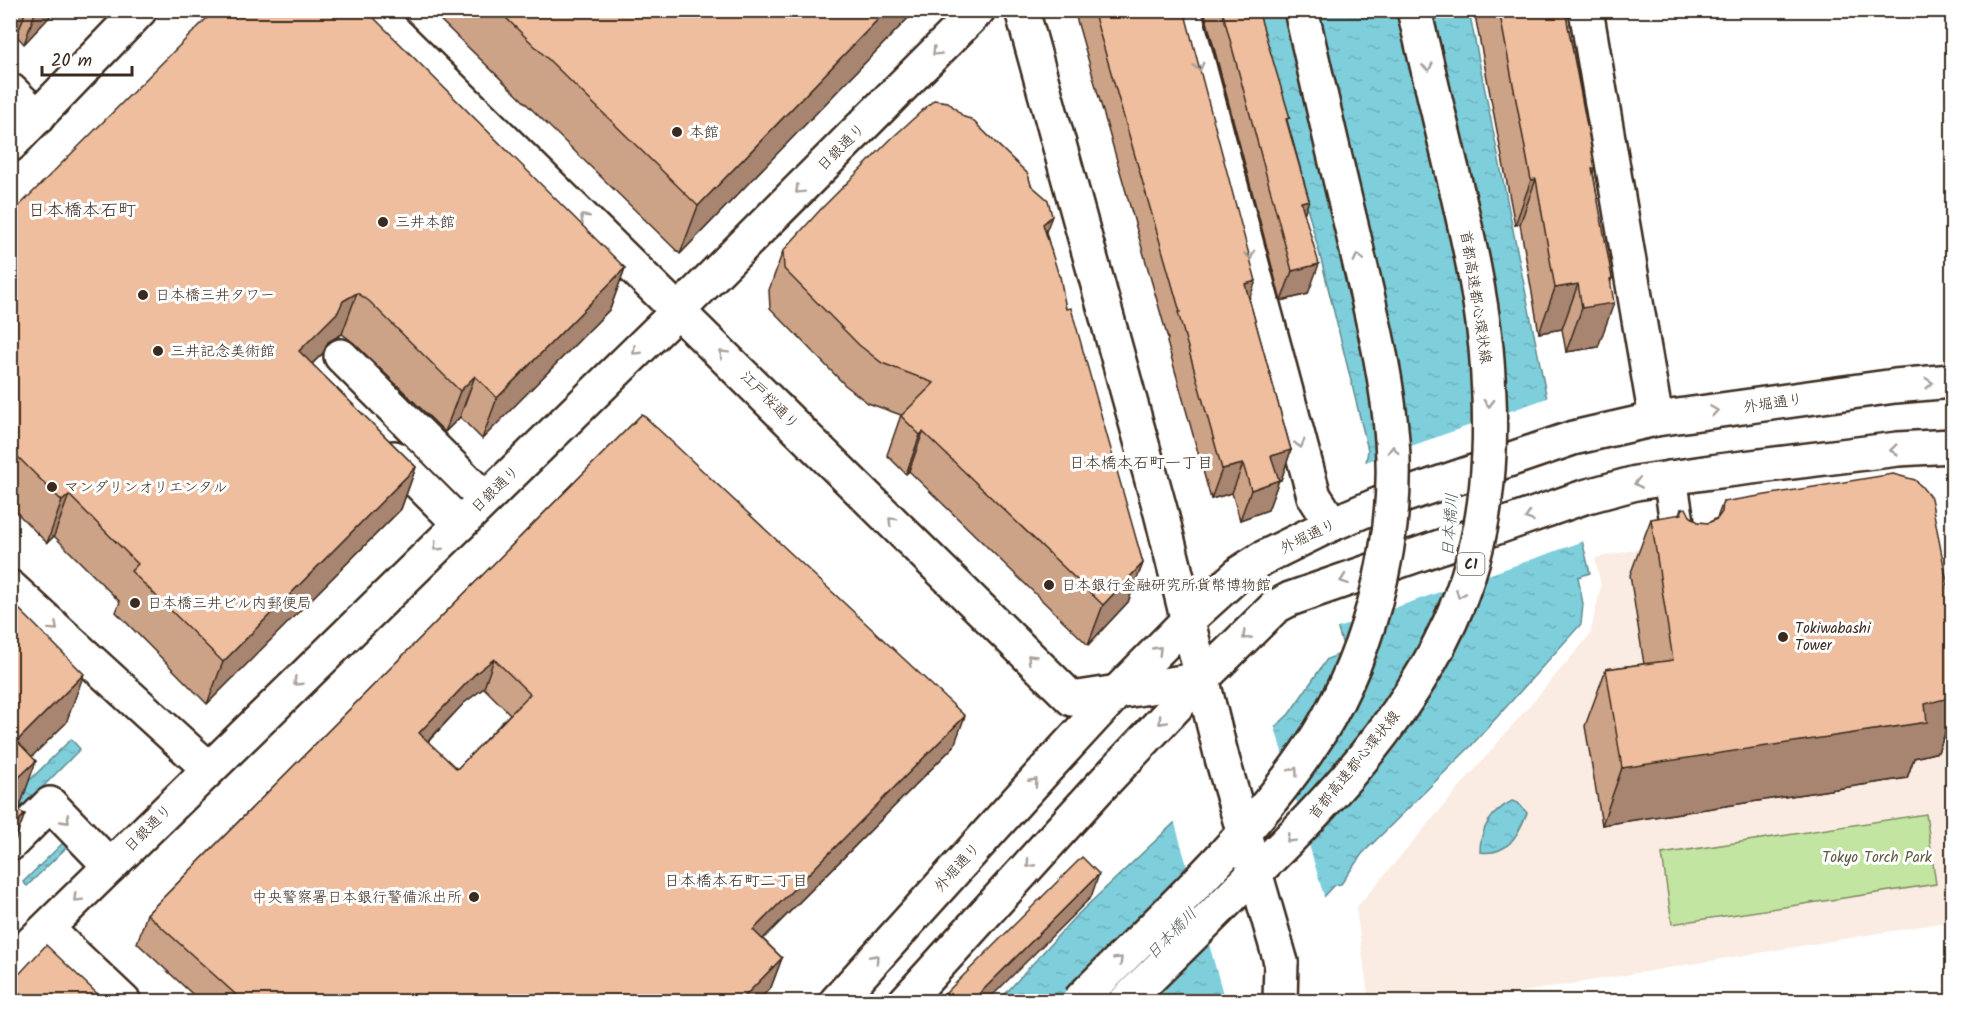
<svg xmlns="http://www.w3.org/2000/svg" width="1963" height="1012" font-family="Kalam,'Klee One',sans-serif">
<defs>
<pattern id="water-ripples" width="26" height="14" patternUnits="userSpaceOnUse" patternTransform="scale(1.5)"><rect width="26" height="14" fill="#7ecedb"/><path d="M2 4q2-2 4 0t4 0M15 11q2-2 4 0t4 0" fill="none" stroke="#6eb1bc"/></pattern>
</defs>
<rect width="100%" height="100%" fill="#fff"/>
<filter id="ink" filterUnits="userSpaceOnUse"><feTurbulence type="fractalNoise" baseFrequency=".0167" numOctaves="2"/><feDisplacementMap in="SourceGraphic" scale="12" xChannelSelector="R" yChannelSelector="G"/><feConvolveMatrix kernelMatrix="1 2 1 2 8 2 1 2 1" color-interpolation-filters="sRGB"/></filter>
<g filter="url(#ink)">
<path fill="#faece2" d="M1880,491L1952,705V921L1469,1001L1369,1002L1356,908L1590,635L1601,586L1595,558L1647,547L1644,533Z"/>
<path fill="#c2e6a1" stroke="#7e8860" stroke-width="1.5" d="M1926,814L1936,884L1672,924L1662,854Z"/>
<g fill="url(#water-ripples)" stroke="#638c8f" stroke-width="1.5">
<path d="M1255,11H1469L1546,394L1590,573L1578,577L1583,604L1581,624L1471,746L1362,854L1341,884L1335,885L1226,1001L998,1002L1074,918L1289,714L1327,659L1345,652L1337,626L1350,564L1368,450L1322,263Z"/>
<path d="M71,739L80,749L23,807L13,797Z"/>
<path d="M1512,801L1518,803L1527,813C1518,836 1507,856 1480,852C1480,829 1491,812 1512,801Z"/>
<path d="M64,842L68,846L27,886L23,882Z"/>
</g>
<g fill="#fff">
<path d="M1550,397L1587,540L1335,629L1363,463Z"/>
<path d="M1274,724L1325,900L1230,1002L1225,1001L1174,820Z"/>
</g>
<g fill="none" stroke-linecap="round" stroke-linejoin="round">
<defs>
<g id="minor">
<path d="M372,10L1072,699L1202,679"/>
<path d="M1022,10L1161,513L1222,758"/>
<path d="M1184,10L1314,496L1332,524"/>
<path d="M1586,10L1656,419"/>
<path d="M10,90L38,117"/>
<path d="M341,356L485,499"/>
<path d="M394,458L460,524"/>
<path d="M1670,478L1683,560"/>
<path d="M10,587L209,769"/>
<path d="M10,844L50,804L110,866"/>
<path d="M47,929L124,1002"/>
<path d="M10,964L678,311L978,10"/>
<path d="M1280,1002L1281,962"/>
</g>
<g id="major">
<path d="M836,1002L1047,768L1117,692L1188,620L1241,572L1263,558L1332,524L1382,503L1573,438L1656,419L1895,386L1952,381"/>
<path d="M905,1002L1097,790L1202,679L1275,607L1290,599L1584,497L1636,483L1711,472L1898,449L1952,446"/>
</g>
<path id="highway" d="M10,145L140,10"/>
</defs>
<use href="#minor" stroke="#3b2a1e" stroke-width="38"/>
<use href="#major" stroke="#3b2a1e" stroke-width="38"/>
<use href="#highway" stroke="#3b2a1e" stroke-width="38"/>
<use href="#minor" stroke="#fff" stroke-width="33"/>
<use href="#major" stroke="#fff" stroke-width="33"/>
<use href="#highway" stroke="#fff" stroke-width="33"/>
<defs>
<path id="minor-bridge" d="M1222,758L1281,962"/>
<g id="highway-bridge">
<path d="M1078,1002C1156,923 1245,843 1307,752C1366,667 1400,544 1392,440C1387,370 1368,301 1353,233C1335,159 1318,85 1301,10"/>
<path d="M1125,1002C1166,962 1206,922 1246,882C1340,790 1439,687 1474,556C1492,488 1492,418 1486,348C1480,288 1466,229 1452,170C1439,117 1427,64 1414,10"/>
</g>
</defs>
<use href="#minor-bridge" stroke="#3b2a1e" stroke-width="38" stroke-linecap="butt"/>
<use href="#highway-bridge" stroke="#3b2a1e" stroke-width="38" stroke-linecap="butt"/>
<use href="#minor-bridge" stroke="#fff" stroke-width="33"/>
<use href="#highway-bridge" stroke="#fff" stroke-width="33"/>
</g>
<g fill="#cda388" stroke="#3b2a1e" stroke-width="1.5" fill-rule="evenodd">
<path d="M10,10H56L24,44L17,36L10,43Z"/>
<path d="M430,10H916L680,254Z"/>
<path d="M1074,10H1184L1249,299L1291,450L1281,480H1279L1268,510L1240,520L1232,493L1211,499L1167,342L1168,339Z"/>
<path d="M1204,10H1258L1288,124L1309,200L1304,214L1308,294L1281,301Z"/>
<path d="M1474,10H1565L1595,168L1593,172L1610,283L1598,347L1566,352L1562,329L1539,333L1520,224L1515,225Z"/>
<path d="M964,117L1031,185L1046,232L1066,309L1143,563L1128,602L1088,645L909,471L906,474L887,455L901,415L868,403L845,385L770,308L769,290L783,251Z"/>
<path d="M10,215L625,268L610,309L482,439L460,417L445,432L354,343L342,334L328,342L323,353L312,364L416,467L401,509L207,704L116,612L120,602L54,536L47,543L10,506Z"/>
<path d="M642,414L954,746L763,939L782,958L771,987L757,1002H201L137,943L147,914ZM484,688L510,714L457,769L428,742L464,703Z"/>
<path d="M1723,502L1953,613V712L1938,752L1914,758L1907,778L1602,825L1585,726L1606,669L1644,664L1630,575L1651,519L1679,515L1681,509L1698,522L1708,523L1717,518Z"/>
</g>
<g fill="#a7856f" stroke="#3b2a1e" stroke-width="1.5">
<path d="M19,10H26L17,36L10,43V34Z"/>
<path d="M36,10H56L24,44Z"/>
<path d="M887,10H916L680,254L698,206Z"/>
<path d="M1536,179L1520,224L1515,225L1531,180Z"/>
<path d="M1309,200L1298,230L1301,202Z"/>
<path d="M1052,216L1037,255L1043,224Z"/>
<path d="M1319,264L1308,294L1281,301L1292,271Z"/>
<path d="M625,268L610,309L482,439L497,398Z"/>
<path d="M1612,278L1603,304L1614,303L1598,347L1566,352L1582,308L1610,279Z"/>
<path d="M1256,281L1245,310V284Z"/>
<path d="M1578,284L1562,329L1539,333L1555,288Z"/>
<path d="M357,293L342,334L328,342L323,353L283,392L299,351L343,301Z"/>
<path d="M475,376L460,417L445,432L460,391Z"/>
<path d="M923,432L909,471L906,474L920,435Z"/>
<path d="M1291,450L1281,480L1261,485L1271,456Z"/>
<path d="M1243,464L1232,493L1211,499L1222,469Z"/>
<path d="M416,467L401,509L207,704L223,662Z"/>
<path d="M1279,480L1268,510L1240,520L1251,490Z"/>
<path d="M69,495L54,536L47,543L62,501Z"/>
<path d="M1143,563L1128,602L1088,645L1103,605Z"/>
<path d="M1953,643V656L1937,698L1950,644Z"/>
<path d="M494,659L484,688L464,703L408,762L419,733L475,674Z"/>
<path d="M84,674L66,723L10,778L17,741Z"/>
<path d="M1953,697V712L1938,752L1914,758L1907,778L1602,825L1622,768Z"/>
<path d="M965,716L954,746L743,959L753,930Z"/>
<path d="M36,761L19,809L10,817V789L14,782Z"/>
<path d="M25,814L10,854V829Z"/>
<path d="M1099,874L1091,897L986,1002H971Z"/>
<path d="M782,958L771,987L757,1002H739Z"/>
</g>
<g fill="#eebe9e" stroke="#3b2a1e" stroke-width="1.5" fill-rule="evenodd">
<path d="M215,10H366L625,268L497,398L475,376L460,391L369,301L357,293L343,301L338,312L299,351L416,467L223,662L131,571L138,564L69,495L62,501L10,449V215Z"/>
<path d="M498,10H887L698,206Z"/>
<path d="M1093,10H1184L1256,281L1245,284L1291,450L1271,456L1279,480L1251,490L1243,464L1222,469L1178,312H1180Z"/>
<path d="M1222,10H1258L1290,118L1286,119L1309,200L1301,202L1319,264L1292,271Z"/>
<path d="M1499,10H1565L1595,168H1592L1612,278L1610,279L1614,303L1582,308L1578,284L1555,288L1536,179L1531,180Z"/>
<path d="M934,100L948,102L964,117L971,119L1028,174L1031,185L1048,200L1052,216L1043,224L1059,276H1060L1066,309L1071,308L1143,563L1103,605L923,432L920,435L901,416L934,383L882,363L859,345L784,269L783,251L821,209L892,138Z"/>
<path d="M642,414L965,716L753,930L782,958L739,1002H244L147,914ZM494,659L530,694L457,769L419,733L475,674Z"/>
<path d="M1893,474L1915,480L1922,487L1931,498L1953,613V643L1950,644L1953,662V697L1925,704L1927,722L1622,768L1606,669L1673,660L1651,519L1682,514L1681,509L1686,508L1690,516L1698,522L1708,523L1717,519L1722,512L1723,502Z"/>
<path d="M10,600L84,674L17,741L36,761L14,782L10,789Z"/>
<path d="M10,803L14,809L25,814L10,829Z"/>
<path d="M1082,857L1099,874L971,1002H937Z"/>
<path d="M46,945L106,1002H10V984Z"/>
</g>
<defs><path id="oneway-chevron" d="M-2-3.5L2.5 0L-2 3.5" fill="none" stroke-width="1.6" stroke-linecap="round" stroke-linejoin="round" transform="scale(1.5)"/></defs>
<g stroke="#a79f9a">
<use href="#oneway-chevron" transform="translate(936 52) rotate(135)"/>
<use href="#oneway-chevron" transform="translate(1199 67) rotate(75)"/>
<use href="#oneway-chevron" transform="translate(1428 67) rotate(77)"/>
<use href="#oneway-chevron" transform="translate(799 190) rotate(135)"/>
<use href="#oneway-chevron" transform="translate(584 218) rotate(-136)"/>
<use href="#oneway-chevron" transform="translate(1250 255) rotate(75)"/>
<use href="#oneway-chevron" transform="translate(1358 258) rotate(-103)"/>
<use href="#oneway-chevron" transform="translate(636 351) rotate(136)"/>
<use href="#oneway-chevron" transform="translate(723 354) rotate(-135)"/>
<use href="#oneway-chevron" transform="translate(1929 383) rotate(-5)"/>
<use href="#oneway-chevron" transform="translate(1489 403) rotate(89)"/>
<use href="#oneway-chevron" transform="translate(1714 411) rotate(-8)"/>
<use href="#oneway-chevron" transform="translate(1300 444) rotate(75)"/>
<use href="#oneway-chevron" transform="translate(1393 450) rotate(-91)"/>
<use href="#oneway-chevron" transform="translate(1894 450) rotate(174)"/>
<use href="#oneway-chevron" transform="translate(1638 483) rotate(169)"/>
<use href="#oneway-chevron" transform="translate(1529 517) rotate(161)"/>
<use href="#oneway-chevron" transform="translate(892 521) rotate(-135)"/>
<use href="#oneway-chevron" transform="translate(437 547) rotate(136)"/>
<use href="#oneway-chevron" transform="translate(1344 580) rotate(161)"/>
<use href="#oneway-chevron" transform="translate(1460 594) rotate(112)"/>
<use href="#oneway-chevron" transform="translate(54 627) rotate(42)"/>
<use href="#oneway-chevron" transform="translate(1246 636) rotate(135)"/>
<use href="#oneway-chevron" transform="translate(1158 650) rotate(-46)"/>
<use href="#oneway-chevron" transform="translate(1031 658) rotate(-135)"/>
<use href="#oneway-chevron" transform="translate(297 682) rotate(136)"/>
<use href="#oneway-chevron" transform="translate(1162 721) rotate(133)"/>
<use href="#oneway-chevron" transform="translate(1294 771) rotate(-54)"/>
<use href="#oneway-chevron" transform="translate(1034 782) rotate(-48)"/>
<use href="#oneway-chevron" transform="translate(66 820) rotate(46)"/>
<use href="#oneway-chevron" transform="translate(1290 839) rotate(135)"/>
<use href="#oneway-chevron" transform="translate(1030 864) rotate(132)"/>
<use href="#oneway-chevron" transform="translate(77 898) rotate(135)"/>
<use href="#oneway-chevron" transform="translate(875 958) rotate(-48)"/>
<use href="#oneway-chevron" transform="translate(1119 960) rotate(-45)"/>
</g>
</g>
<g fill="#3b2a1e" stroke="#fff" stroke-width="2">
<circle cx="677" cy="132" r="6"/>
<circle cx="383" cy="222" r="6"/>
<circle cx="143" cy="295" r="6"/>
<circle cx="158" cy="351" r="6"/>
<circle cx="52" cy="487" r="6"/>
<circle cx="1049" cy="585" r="6"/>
<circle cx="135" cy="603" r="6"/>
<circle cx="1783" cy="637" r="6"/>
<circle cx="474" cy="897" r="6"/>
</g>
<g text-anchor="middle" stroke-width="6" stroke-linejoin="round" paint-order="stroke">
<rect fill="#fff" stroke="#766a62" stroke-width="1.5" x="1457.5" y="553" width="27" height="22" rx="4.5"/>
<g font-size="14" font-weight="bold" fill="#3b2a1e">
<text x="1471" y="569">C1</text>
</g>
<g font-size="15" fill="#3b2a1e" stroke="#fff" text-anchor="start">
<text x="689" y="137">本館</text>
<text x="395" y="227">三井本館</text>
<text x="155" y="300">日本橋三井タワー</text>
<text x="170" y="356">三井記念美術館</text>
<text x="64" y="492">マンダリンオリエンタル</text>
<text x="1061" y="590">日本銀行金融研究所貨幣博物館</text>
<text x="147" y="608">日本橋三井ビル内郵便局</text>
<text x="1795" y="633">Tokiwabashi<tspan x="1795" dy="17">Tower</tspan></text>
<text x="462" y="902" text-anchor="end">中央警察署日本銀行警備派出所</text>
</g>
<g font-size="15" fill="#3b2a1e" stroke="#fff">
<text transform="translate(841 147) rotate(-45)" y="5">日銀通り</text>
<text transform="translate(1476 297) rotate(81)" y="5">首都高速都心環状線</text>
<text transform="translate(770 400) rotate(45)" y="5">江戸桜通り</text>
<text transform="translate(1773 403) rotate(-8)" y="5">外堀通り</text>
<text transform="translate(495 489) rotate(-44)" y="5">日銀通り</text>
<text transform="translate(1308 536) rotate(-26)" y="5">外堀通り</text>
<text transform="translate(1354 765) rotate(-51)" y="5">首都高速都心環状線</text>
<text transform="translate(148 828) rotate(-45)" y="5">日銀通り</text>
<text transform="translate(957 867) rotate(-48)" y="5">外堀通り</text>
</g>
<g font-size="15" fill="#5d593f" stroke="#fff">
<text x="1877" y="862">Tokyo Torch Park</text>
</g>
<g font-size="16" fill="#3b2a1e" stroke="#fff">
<text x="1141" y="468">日本橋本石町一丁目</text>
<text x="736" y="886">日本橋本石町二丁目</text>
</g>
<g font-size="16" font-style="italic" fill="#4f5b57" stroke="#fff">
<text transform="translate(1449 525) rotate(-86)" y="6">日本橋川</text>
<text transform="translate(1171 933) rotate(-46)" y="6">日本橋川</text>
</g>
<g font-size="18" fill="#3b2a1e" stroke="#fff">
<text x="82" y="216">日本橋本石町</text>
</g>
</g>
<rect width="1963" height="1012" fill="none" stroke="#fff" stroke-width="36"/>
<rect x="18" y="18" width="1927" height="976" fill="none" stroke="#3b2a1e" stroke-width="2" filter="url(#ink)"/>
<path d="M42 66v9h90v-9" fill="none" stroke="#3b2a1e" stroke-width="3"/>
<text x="51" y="66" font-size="18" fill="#3b2a1e" stroke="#ffffff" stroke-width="4.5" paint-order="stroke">20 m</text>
</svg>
